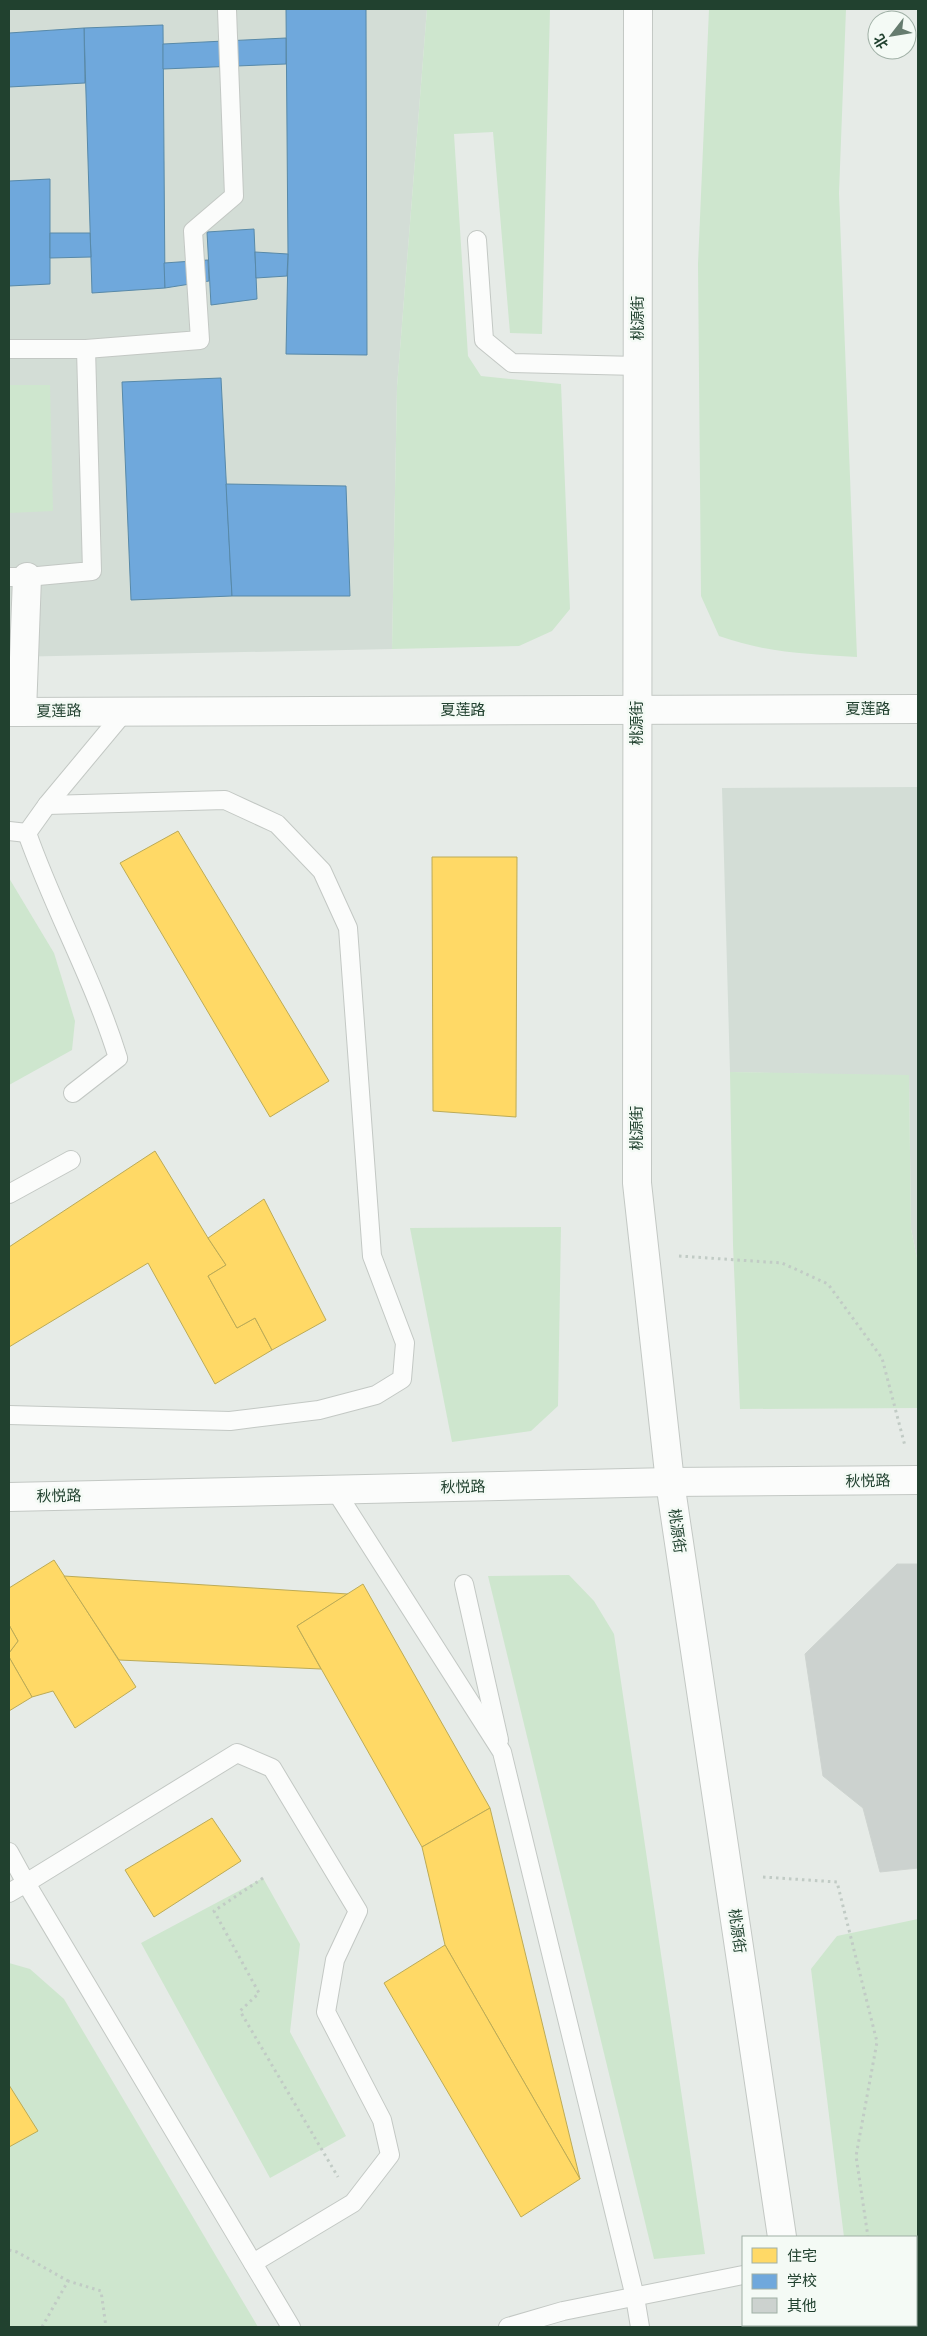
<svg xmlns="http://www.w3.org/2000/svg" width="927" height="2336" font-family="Mulish,'Noto Sans SC',sans-serif">
<rect width="100%" height="100%" fill="#e6ebe7"/>
<g fill="#d3ddd6">
<path d="M9,9H427L397,387L392,649L9,657Z"/>
<path d="M918,787V1263L911,1229L909,1076L730,1072L722,788Z"/>
</g>
<g fill="#cee6ce">
<path d="M427,9H550L542,334L510,333L493,132L454,134L468,356L481,376L561,384L570,609L552,631L519,646L392,649L397,387Z"/>
<path d="M709,9H846L839,193L857,657C807,654 767,653 719,636L701,596L698,264Z"/>
<path d="M9,385H50L53,511L9,513Z"/>
<path d="M9,878L54,953L75,1021L72,1050L9,1085Z"/>
<path d="M730,1072L909,1075L911,1229L918,1263V1408L740,1409L733,1245Z"/>
<path d="M561,1227L558,1406L531,1431L452,1442L410,1228Z"/>
<path d="M569,1575L594,1601L614,1634L705,2254L654,2259L488,1576Z"/>
<path d="M263,1878L300,1944L290,2032L346,2136L270,2178L141,1943Z"/>
<path d="M918,1919V2327H855L854,2325H916V2237H844L811,1969L837,1936Z"/>
<path d="M9,1963L30,1969L64,1999L258,2327H9Z"/>
</g>
<g fill="#ffd966" stroke="#bcab56">
<path d="M178,831L329,1081L270,1117L120,863Z"/>
<path d="M432,857H517L516,1117L433,1111Z"/>
<path d="M155,1151L208,1238L226,1265L208,1276L237,1328L255,1318L272,1350L215,1384L148,1263L9,1347V1247Z"/>
<path d="M264,1199L326,1320L272,1350L255,1318L237,1328L208,1276L226,1265L208,1238Z"/>
<path d="M54,1560L136,1687L75,1728L53,1691L32,1697L9,1657V1653L18,1641L9,1625V1588Z"/>
<path d="M64,1576L348,1594L297,1626L321,1669L119,1660Z"/>
<path d="M363,1584L490,1808L422,1847L297,1626Z"/>
<path d="M9,1625L18,1641L9,1653Z"/>
<path d="M9,1657L32,1697L9,1711Z"/>
<path d="M490,1808L580,2179L445,1945L422,1847Z"/>
<path d="M212,1818L241,1861L154,1917L125,1870Z"/>
<path d="M445,1945L580,2179L521,2217L384,1983Z"/>
<path d="M9,2085L38,2131L9,2147Z"/>
</g>
<g fill="#6fa8dc" stroke="#5889a8">
<path d="M286,9H366L367,355L286,354L288,254Z"/>
<path d="M163,25L165,288L92,293L84,28Z"/>
<path d="M84,28L85,83L9,87V33Z"/>
<path d="M286,38V64L163,69V44Z"/>
<path d="M50,179V284L9,286V181Z"/>
<path d="M254,229L257,299L211,305L207,232Z"/>
<path d="M50,233H90L91,257L50,258Z"/>
<path d="M255,252L288,254L287,276L256,278Z"/>
<path d="M208,260L209,281L165,288L164,263Z"/>
<path d="M221,378L232,596L131,600L122,382Z"/>
<path d="M226,484L346,486L350,596H232Z"/>
</g>
<path fill="#ccd2cf" stroke="#ced4d0" d="M897,1564H918V1868L880,1872L863,1808L823,1776L805,1654Z"/>
<g fill="none" stroke-linecap="round" stroke-linejoin="round">
<defs>
<g id="service">
<path d="M477,240L484,340L512,363L638,366"/>
<path d="M9,349H86L92,571L27,577H9"/>
<path d="M86,349L200,340L193,231L234,196L227,10"/>
<path d="M9,831L27,833"/>
<path d="M73,1093L118,1058C94,980 54,910 27,833L47,805L126,710"/>
<path d="M9,1194L71,1160"/>
<path d="M9,1415L230,1421L319,1410L376,1395L402,1379L405,1343L372,1256L348,928L322,871L277,824L225,800L47,805"/>
<path d="M335,1490L502,1752L635,2297L640,2327"/>
<path d="M464,1584L499,1740"/>
<path d="M9,1852L26,1883L237,1753L272,1768L358,1911L335,1960L326,2012L382,2120L390,2155L353,2203L253,2263"/>
<path d="M9,1893L26,1883L291,2327"/>
<path d="M508,2327L563,2311L743,2275"/>
</g>
<path id="minor" d="M22,712L27,577"/>
<g id="tertiary">
<path d="M638,9L637,1183L670,1482L782,2237"/>
<path d="M9,712L918,709"/>
<path d="M9,1497L670,1482L918,1480"/>
<path d="M795,2325V2327"/>
</g>
</defs>
<use href="#service" stroke="#c3c8c4" stroke-width="20"/>
<use href="#minor" stroke="#c3c8c4" stroke-width="30"/>
<use href="#tertiary" stroke="#c3c8c4" stroke-width="30"/>
<g stroke="#c1cbc5" stroke-width="3" stroke-dasharray="2.5 4" stroke-linecap="butt">
<path d="M679,1256L782,1263L828,1284L882,1358L905,1446"/>
<path d="M763,1877L837,1882L877,2042L856,2156L868,2237"/>
<path d="M263,1878L214,1911L259,1993L240,2011L338,2177"/>
<path d="M9,2250L17,2252L68,2281"/>
<path d="M881,2325V2327"/>
<path d="M42,2327L68,2281L101,2291L106,2327"/>
</g>
<use href="#service" stroke="#fbfcfb" stroke-width="18"/>
<use href="#minor" stroke="#fbfcfb" stroke-width="28"/>
<use href="#tertiary" stroke="#fbfcfb" stroke-width="28"/>
</g>
<g text-anchor="middle" stroke-width="5" stroke-linejoin="round" paint-order="stroke">
<g font-size="15" fill="#21412f" stroke="#f4faf5">
<text transform="translate(638 318) rotate(-90)" y="5">桃源街</text>
<text x="868" y="714">夏莲路</text>
<text x="463" y="715">夏莲路</text>
<text transform="translate(59 711) rotate(-1)" y="5">夏莲路</text>
<text transform="translate(637 723) rotate(-90)" y="5">桃源街</text>
<text transform="translate(637 1128) rotate(-90)" y="5">桃源街</text>
<text transform="translate(868 1481) rotate(-1)" y="5">秋悦路</text>
<text transform="translate(463 1487) rotate(-1)" y="5">秋悦路</text>
<text transform="translate(59 1496) rotate(-1)" y="5">秋悦路</text>
<text transform="translate(677 1531) rotate(82)" y="5">桃源街</text>
<text transform="translate(737 1931) rotate(82)" y="5">桃源街</text>
</g>
</g>
<rect width="927" height="2336" fill="none" stroke="#21412f" stroke-width="20"/>
<rect x="742" y="2236" width="175" height="90" fill="#f4faf5" stroke="#a0b0a6"/>
<rect x="752" y="2248" width="25" height="15" fill="#ffd966" stroke="#a0b0a6"/>
<text x="787" y="2261" font-size="15" fill="#21412f">住宅</text>
<rect x="752" y="2274" width="25" height="15" fill="#6fa8dc" stroke="#a0b0a6"/>
<text x="787" y="2286" font-size="15" fill="#21412f">学校</text>
<rect x="752" y="2298" width="25" height="15" fill="#ccd2cf" stroke="#a0b0a6"/>
<text x="787" y="2311" font-size="15" fill="#21412f">其他</text>
<g transform="translate(892 35) rotate(239)"><circle r="24" fill="#f4faf5" stroke="#a0b0a6"/>
<path d="M0-4L9 19L0 12L-9 19Z" fill="#667c6f"/>
<text y="-8" font-size="14" font-weight="bold" text-anchor="middle" fill="#21412f">北</text>
</g>
</svg>
